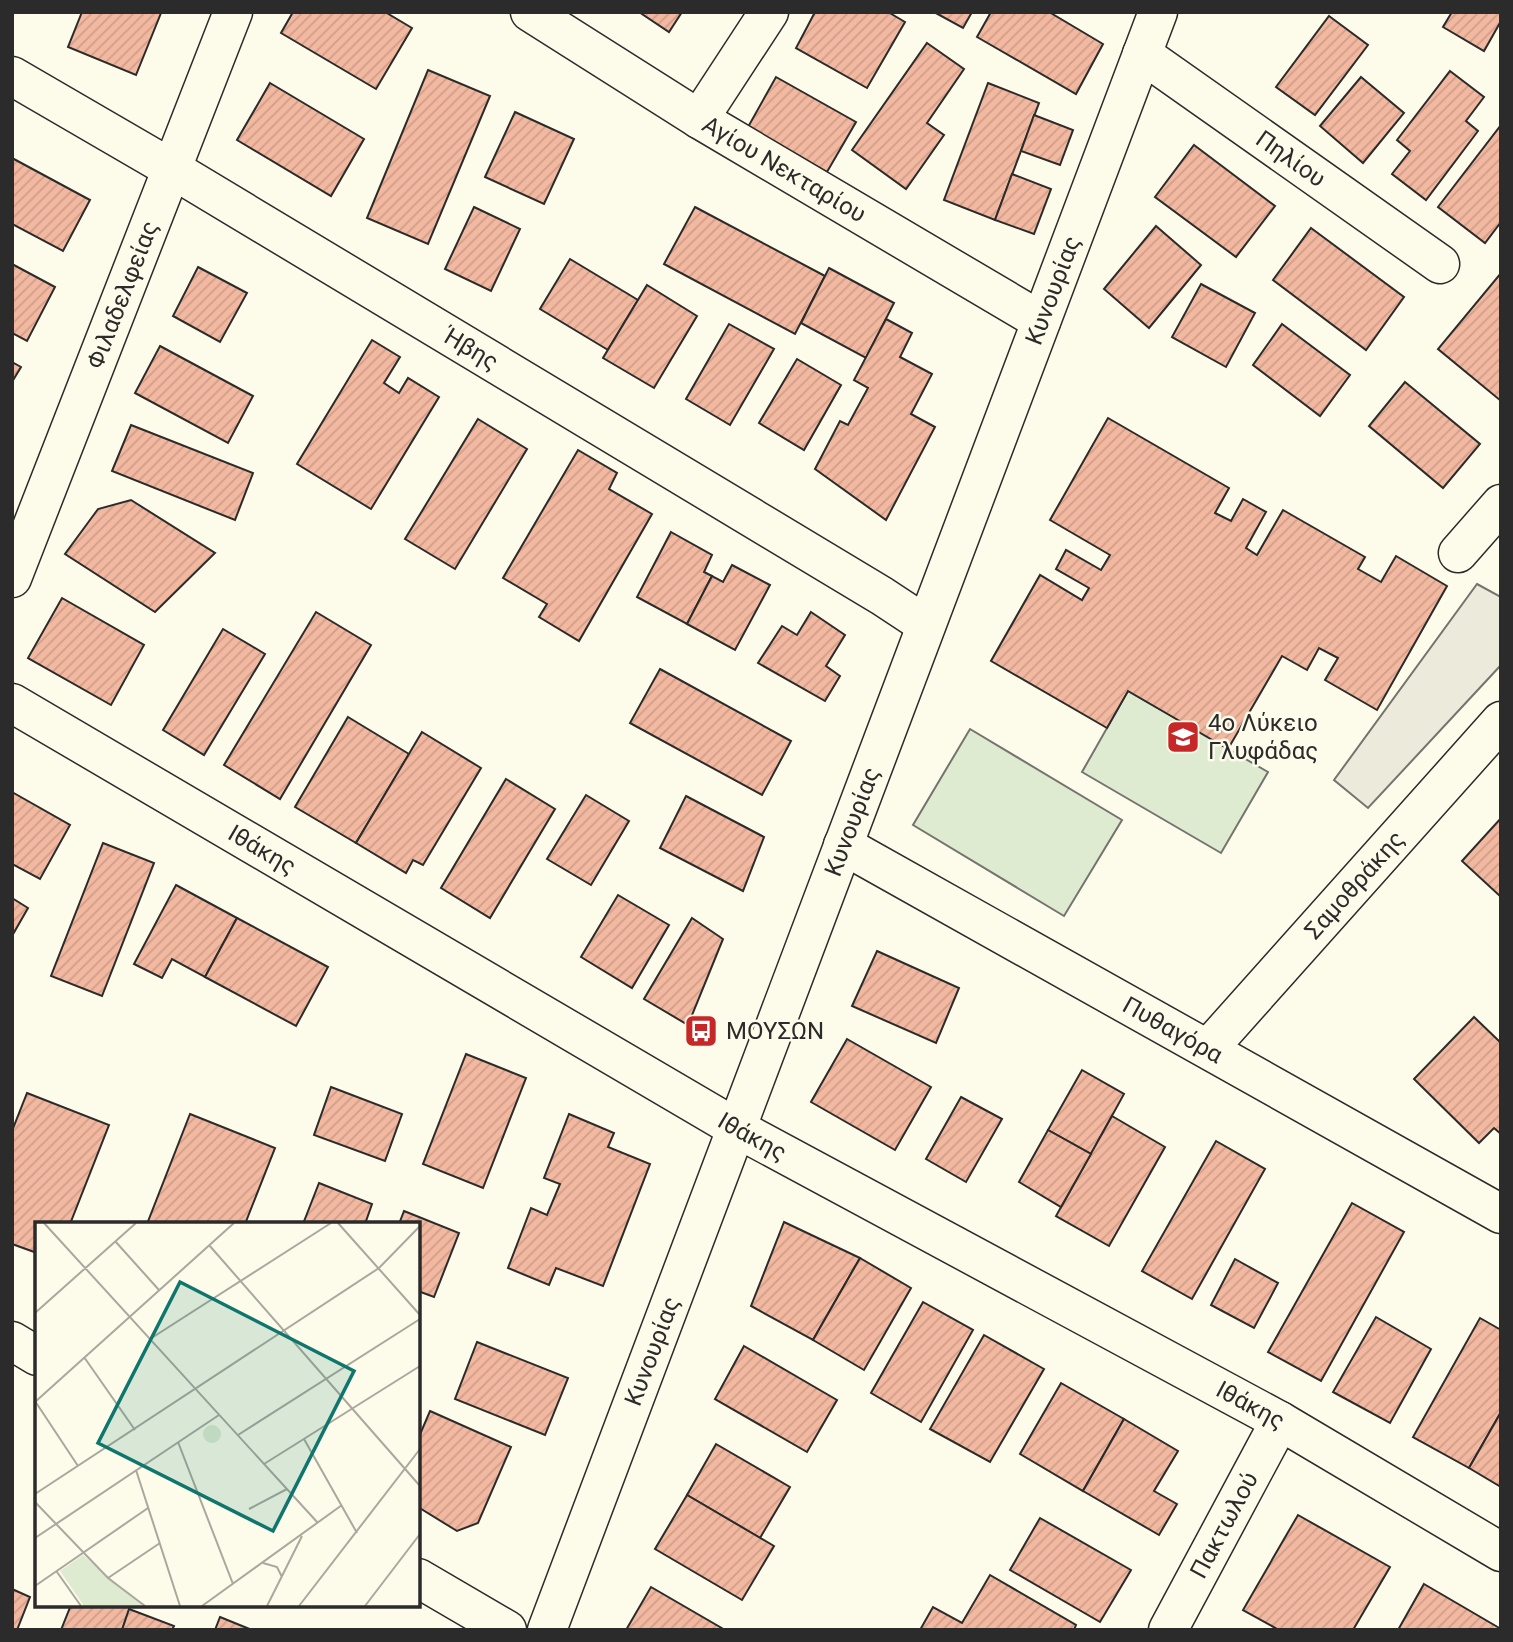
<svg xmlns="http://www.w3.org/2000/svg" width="1513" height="1642" font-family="Roboto,sans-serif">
<defs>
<pattern id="building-hatch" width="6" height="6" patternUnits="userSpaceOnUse" patternTransform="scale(1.75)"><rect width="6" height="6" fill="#f2b8a0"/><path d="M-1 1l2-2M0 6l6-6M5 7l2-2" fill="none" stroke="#d09e8a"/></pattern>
</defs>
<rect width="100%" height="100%" fill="#fdfbea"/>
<g fill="#deebd1" stroke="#74746e" stroke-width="2">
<path d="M1128,691L1268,772L1221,853L1082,772Z"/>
<path d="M970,729L1122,820L1064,916L913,825Z"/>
</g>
<path fill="#eceadb" stroke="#74746e" stroke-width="2" d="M1477,584L1501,597V665L1368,808L1334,780Z"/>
<g fill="url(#building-hatch)" stroke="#2b2b2b" stroke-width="2">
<path d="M82,12L161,13L136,75L68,47Z"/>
<path d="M293,12H385L412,28L376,89L281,33Z"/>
<path d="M639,12H682L669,32Z"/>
<path d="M815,12H888L905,22L867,88L796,48Z"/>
<path d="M934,12H972L963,28Z"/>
<path d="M991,12H1049L1103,44L1076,94L977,37Z"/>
<path d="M1452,12H1501V21L1484,51L1443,27Z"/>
<path d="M1329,16L1368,45L1315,115L1276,87Z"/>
<path d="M927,43L964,69L927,123L944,135L906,189L852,150Z"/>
<path d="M428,70L490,96L428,244L367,218Z"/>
<path d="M1450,71L1484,97L1466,121L1478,131L1426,200L1392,174L1410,151L1397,140Z"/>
<path d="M776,77L856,122L827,172L748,127Z"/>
<path d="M1361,77L1404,113L1363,163L1320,126Z"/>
<path d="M270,83L364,139L331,196L237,140Z"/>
<path d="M988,83L1039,103L995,220L944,200Z"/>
<path d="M515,112L574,139L544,204L485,177Z"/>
<path d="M1034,115L1073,130L1060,165L1021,151Z"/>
<path d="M1501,125V222L1485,243L1438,207Z"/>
<path d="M1194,145L1275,206L1236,257L1155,197Z"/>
<path d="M12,158L90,200L63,251L12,224Z"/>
<path d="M1012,174L1051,189L1034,234L995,220Z"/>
<path d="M474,207L520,229L491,291L445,269Z"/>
<path d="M695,207L825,276L795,334L664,264Z"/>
<path d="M1156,226L1201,265L1149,328L1104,289Z"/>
<path d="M1311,228L1404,297L1366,350L1273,280Z"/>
<path d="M570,259L638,300L608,350L540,309Z"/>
<path d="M12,264L55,287L27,341L12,333Z"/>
<path d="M198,267L247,293L220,342L173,316Z"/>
<path d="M829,268L894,303L866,358L801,323Z"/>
<path d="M1501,273V401L1438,349Z"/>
<path d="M1201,284L1255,313L1226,367L1172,337Z"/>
<path d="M647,285L697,316L654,388L603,358Z"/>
<path d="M886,319L912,333L900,357L932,374L911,414L935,427L886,520L815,469L840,421L848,425L868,388L854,380Z"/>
<path d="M729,324L774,349L730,425L686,399Z"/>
<path d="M1282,324L1350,375L1320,416L1253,365Z"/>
<path d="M372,340L400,357L384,383L399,393L408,378L439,397L371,509L297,464Z"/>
<path d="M160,346L253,396L228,443L135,393Z"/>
<path d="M797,359L841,385L804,450L759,423Z"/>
<path d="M12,362L21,367L12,382Z"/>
<path d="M1405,382L1480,444L1443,488L1369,426Z"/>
<path d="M1108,418L1229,488L1215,513L1231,521L1243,499L1266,512L1246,548L1257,555L1283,510L1365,557L1358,569L1381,582L1396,556L1447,586L1377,710L1325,680L1338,658L1319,648L1307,670L1282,656L1228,749L1128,691L1107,728L991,661L1040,575L1082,600L1089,588L1056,569L1066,550L1101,570L1110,555L1050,520Z"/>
<path d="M478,419L527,449L455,569L405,539Z"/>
<path d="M131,425L253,473L235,520L112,471Z"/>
<path d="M578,450L617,473L609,489L652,514L579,641L539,617L547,604L503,578Z"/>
<path d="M131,500L215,553L155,612L65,554L98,509Z"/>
<path d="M671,532L712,555L704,572L712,576L687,624L637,597Z"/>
<path d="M732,565L770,585L735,650L687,624L712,576L723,582Z"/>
<path d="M62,598L144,645L111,705L28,658Z"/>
<path d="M316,612L371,645L280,799L224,765Z"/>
<path d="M811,612L845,635L826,666L840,676L825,701L758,663L782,626L797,635Z"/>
<path d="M223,629L265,654L204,755L163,730Z"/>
<path d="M660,669L791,741L762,795L630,723Z"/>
<path d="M348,717L409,754L356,843L295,807Z"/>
<path d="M422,732L481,768L423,865L413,860L406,873L356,843Z"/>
<path d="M506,779L555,809L490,918L441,888Z"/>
<path d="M12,792L70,825L40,879L12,864Z"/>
<path d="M586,795L629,821L591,885L547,859Z"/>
<path d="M686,796L764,837L743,891L660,848Z"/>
<path d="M1501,818V897L1462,861Z"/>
<path d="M103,843L154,863L102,996L51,976Z"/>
<path d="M176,885L237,918L205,977L172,959L162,978L134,964Z"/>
<path d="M618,895L669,925L632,988L581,957Z"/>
<path d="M12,898L28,908L12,936Z"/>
<path d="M237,918L328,967L296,1026L205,977Z"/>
<path d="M692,918L723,939L688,1025L644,999Z"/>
<path d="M877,951L959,988L936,1043L852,1006Z"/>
<path d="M1474,1017L1501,1043V1134L1494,1128L1479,1143L1414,1079Z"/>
<path d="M847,1039L931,1087L895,1150L811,1102Z"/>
<path d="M466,1054L526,1078L483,1188L423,1164Z"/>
<path d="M1082,1070L1124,1094L1091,1154L1048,1130Z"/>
<path d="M331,1087L402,1114L385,1161L314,1135Z"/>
<path d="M27,1093L109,1125L70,1224H37V1253L12,1244V1131Z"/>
<path d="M961,1097L1002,1119L966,1182L926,1159Z"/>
<path d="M190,1114L275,1148L245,1224H147Z"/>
<path d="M569,1114L614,1133L608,1147L650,1164L603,1286L556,1268L549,1285L508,1268L531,1208L547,1215L560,1184L544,1178Z"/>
<path d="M1112,1116L1165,1147L1109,1246L1056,1216Z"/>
<path d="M1048,1130L1091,1154L1061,1207L1019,1182Z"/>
<path d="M1216,1141L1265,1169L1192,1299L1142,1271Z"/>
<path d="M319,1183L372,1204L365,1224H303Z"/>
<path d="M1352,1203L1404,1232L1321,1381L1268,1352Z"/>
<path d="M404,1211L459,1233L434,1297L418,1291V1224H399Z"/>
<path d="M784,1222L860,1258L813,1340L751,1306Z"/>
<path d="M860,1258L911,1288L864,1370L813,1340Z"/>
<path d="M1235,1259L1278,1283L1254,1328L1211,1305Z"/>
<path d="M923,1302L973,1330L921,1422L871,1393Z"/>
<path d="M1376,1317L1431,1349L1390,1423L1333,1392Z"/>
<path d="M1480,1318L1501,1330V1412L1469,1468L1413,1437Z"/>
<path d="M984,1335L1044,1369L990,1462L930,1429Z"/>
<path d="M477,1342L568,1378L545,1435L455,1399Z"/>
<path d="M744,1346L837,1400L807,1452L715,1399Z"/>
<path d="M1061,1383L1124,1419L1083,1491L1020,1454Z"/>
<path d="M430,1411L511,1447L478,1523L457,1531L418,1507V1439Z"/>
<path d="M1501,1412V1487L1469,1468Z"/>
<path d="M1124,1419L1178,1451L1154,1491L1177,1504L1159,1535L1083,1491Z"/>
<path d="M716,1444L790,1487L760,1538L687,1495Z"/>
<path d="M687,1495L774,1546L742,1600L655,1549Z"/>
<path d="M1298,1515L1390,1567L1353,1630H1279L1243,1610Z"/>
<path d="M1040,1518L1131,1570L1100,1622L1010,1570Z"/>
<path d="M990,1575L1076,1625L1074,1630H920L933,1607L962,1623Z"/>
<path d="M1424,1584L1501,1629V1630H1398Z"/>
<path d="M651,1587L725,1630H626Z"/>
<path d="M12,1589L30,1597L17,1630H12Z"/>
<path d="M71,1605H131L122,1630H61Z"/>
<path d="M129,1609L174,1626L172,1630H122Z"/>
<path d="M220,1617L252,1630H215Z"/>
</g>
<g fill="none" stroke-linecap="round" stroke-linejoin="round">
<defs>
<g id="minor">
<path id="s1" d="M530,12L699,119L1041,321"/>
<path id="s2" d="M1142,54L1440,264"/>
<path id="s3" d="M12,76L172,169L882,596L926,625"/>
<path d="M699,119L769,12"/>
<path d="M1458,553L1501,504"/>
<path id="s4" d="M12,578L233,12"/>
<path id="s5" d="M12,703L736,1128L1280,1421L1501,1552"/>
<path id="s6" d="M843,845L1501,1214"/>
<path id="s7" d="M1208,1049L1501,721"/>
<path d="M12,1341L37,1356"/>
<path d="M418,1578L507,1630"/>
<path id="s8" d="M547,1630L1158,12"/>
<path id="s9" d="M1168,1630L1280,1421"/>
</g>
</defs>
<use href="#minor" stroke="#2b2b2b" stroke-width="41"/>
<use href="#minor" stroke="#fdfbea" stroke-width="38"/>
</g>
<defs>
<symbol id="school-square" viewBox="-11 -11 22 22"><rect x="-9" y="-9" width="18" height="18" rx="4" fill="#c62828" stroke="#fdfbea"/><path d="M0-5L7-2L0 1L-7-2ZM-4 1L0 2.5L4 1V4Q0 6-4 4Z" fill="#fff"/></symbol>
<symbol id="bus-square" viewBox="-11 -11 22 22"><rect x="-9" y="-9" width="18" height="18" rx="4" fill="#c62828" stroke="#fdfbea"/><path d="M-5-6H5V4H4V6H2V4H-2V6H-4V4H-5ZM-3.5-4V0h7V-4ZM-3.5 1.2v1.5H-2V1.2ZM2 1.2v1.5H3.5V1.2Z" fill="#fff"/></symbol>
</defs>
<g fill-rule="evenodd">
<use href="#school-square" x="1164" y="718" width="38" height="38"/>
<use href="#bus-square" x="682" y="1012" width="38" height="38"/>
</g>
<g text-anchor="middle" stroke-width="5" stroke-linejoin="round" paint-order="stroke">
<g font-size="24" fill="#2b2b2b" stroke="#fdfbea">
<text dy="8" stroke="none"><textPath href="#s2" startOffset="182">Πηλίου</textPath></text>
<text dy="8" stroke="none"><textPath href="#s1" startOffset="299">Αγίου Νεκταρίου</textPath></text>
<text dy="8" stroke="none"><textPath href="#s8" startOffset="1432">Κυνουρίας</textPath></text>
<text dy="8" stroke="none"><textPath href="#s4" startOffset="304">Φιλαδελφείας</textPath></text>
<text dy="8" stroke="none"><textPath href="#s3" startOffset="534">Ήβης</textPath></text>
<text dy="8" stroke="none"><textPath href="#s8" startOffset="864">Κυνουρίας</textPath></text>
<text dy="8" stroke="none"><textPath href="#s5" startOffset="290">Ιθάκης</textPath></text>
<text dy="8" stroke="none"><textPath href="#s7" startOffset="220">Σαμοθράκης</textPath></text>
<text dy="8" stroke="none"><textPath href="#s6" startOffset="378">Πυθαγόρα</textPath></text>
<text dy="8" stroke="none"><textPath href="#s5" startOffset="858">Ιθάκης</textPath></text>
<text dy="8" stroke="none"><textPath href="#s8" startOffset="298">Κυνουρίας</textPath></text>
<text dy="8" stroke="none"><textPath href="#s5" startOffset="1424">Ιθάκης</textPath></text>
<text dy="8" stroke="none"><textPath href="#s9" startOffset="119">Πακτωλού</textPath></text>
</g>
<g font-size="24" fill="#2b2b2b" stroke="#fdfbea" text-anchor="start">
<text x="1208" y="731">4ο Λύκειο<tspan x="1208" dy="28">Γλυφάδας</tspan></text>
<text x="726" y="1039">ΜΟΥΣΩΝ</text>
</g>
</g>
<g transform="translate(35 1222)">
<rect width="385" height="385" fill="#fdfbea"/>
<path d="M48,333L108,384H49L25,349Z" fill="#deebd1"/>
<path d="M168 212a9 9 0 1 1 18 0a9 9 0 1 1-18 0Z" fill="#deebd1"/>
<path fill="none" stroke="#a9a89e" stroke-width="2" d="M9,1L283,301M303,1L385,93M80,19L124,68M174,23L385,264M0,91L101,1M115,117L296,1M49,135L100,208M0,179L43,244M0,180L199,1M203,213L385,97M269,217L322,311M143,220L198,362M229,242L385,144M101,248L145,384M0,272L344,46L385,4M0,280L73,356L110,384M214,287L252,267M0,316L184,193M228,341L242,345L247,355M22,350L46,384M73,356L125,321M0,364L113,286M167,384L307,283M232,384L267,314M264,384L385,227M330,384L385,312"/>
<path fill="#0f766e" fill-opacity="0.15" stroke="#0f766e" stroke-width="3.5" d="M145,60L319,149L238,309L63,221Z"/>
<rect width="385" height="385" fill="none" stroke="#2b2b2b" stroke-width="3.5"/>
</g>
<rect width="1513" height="1642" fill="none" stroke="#2b2b2b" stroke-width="28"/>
</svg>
